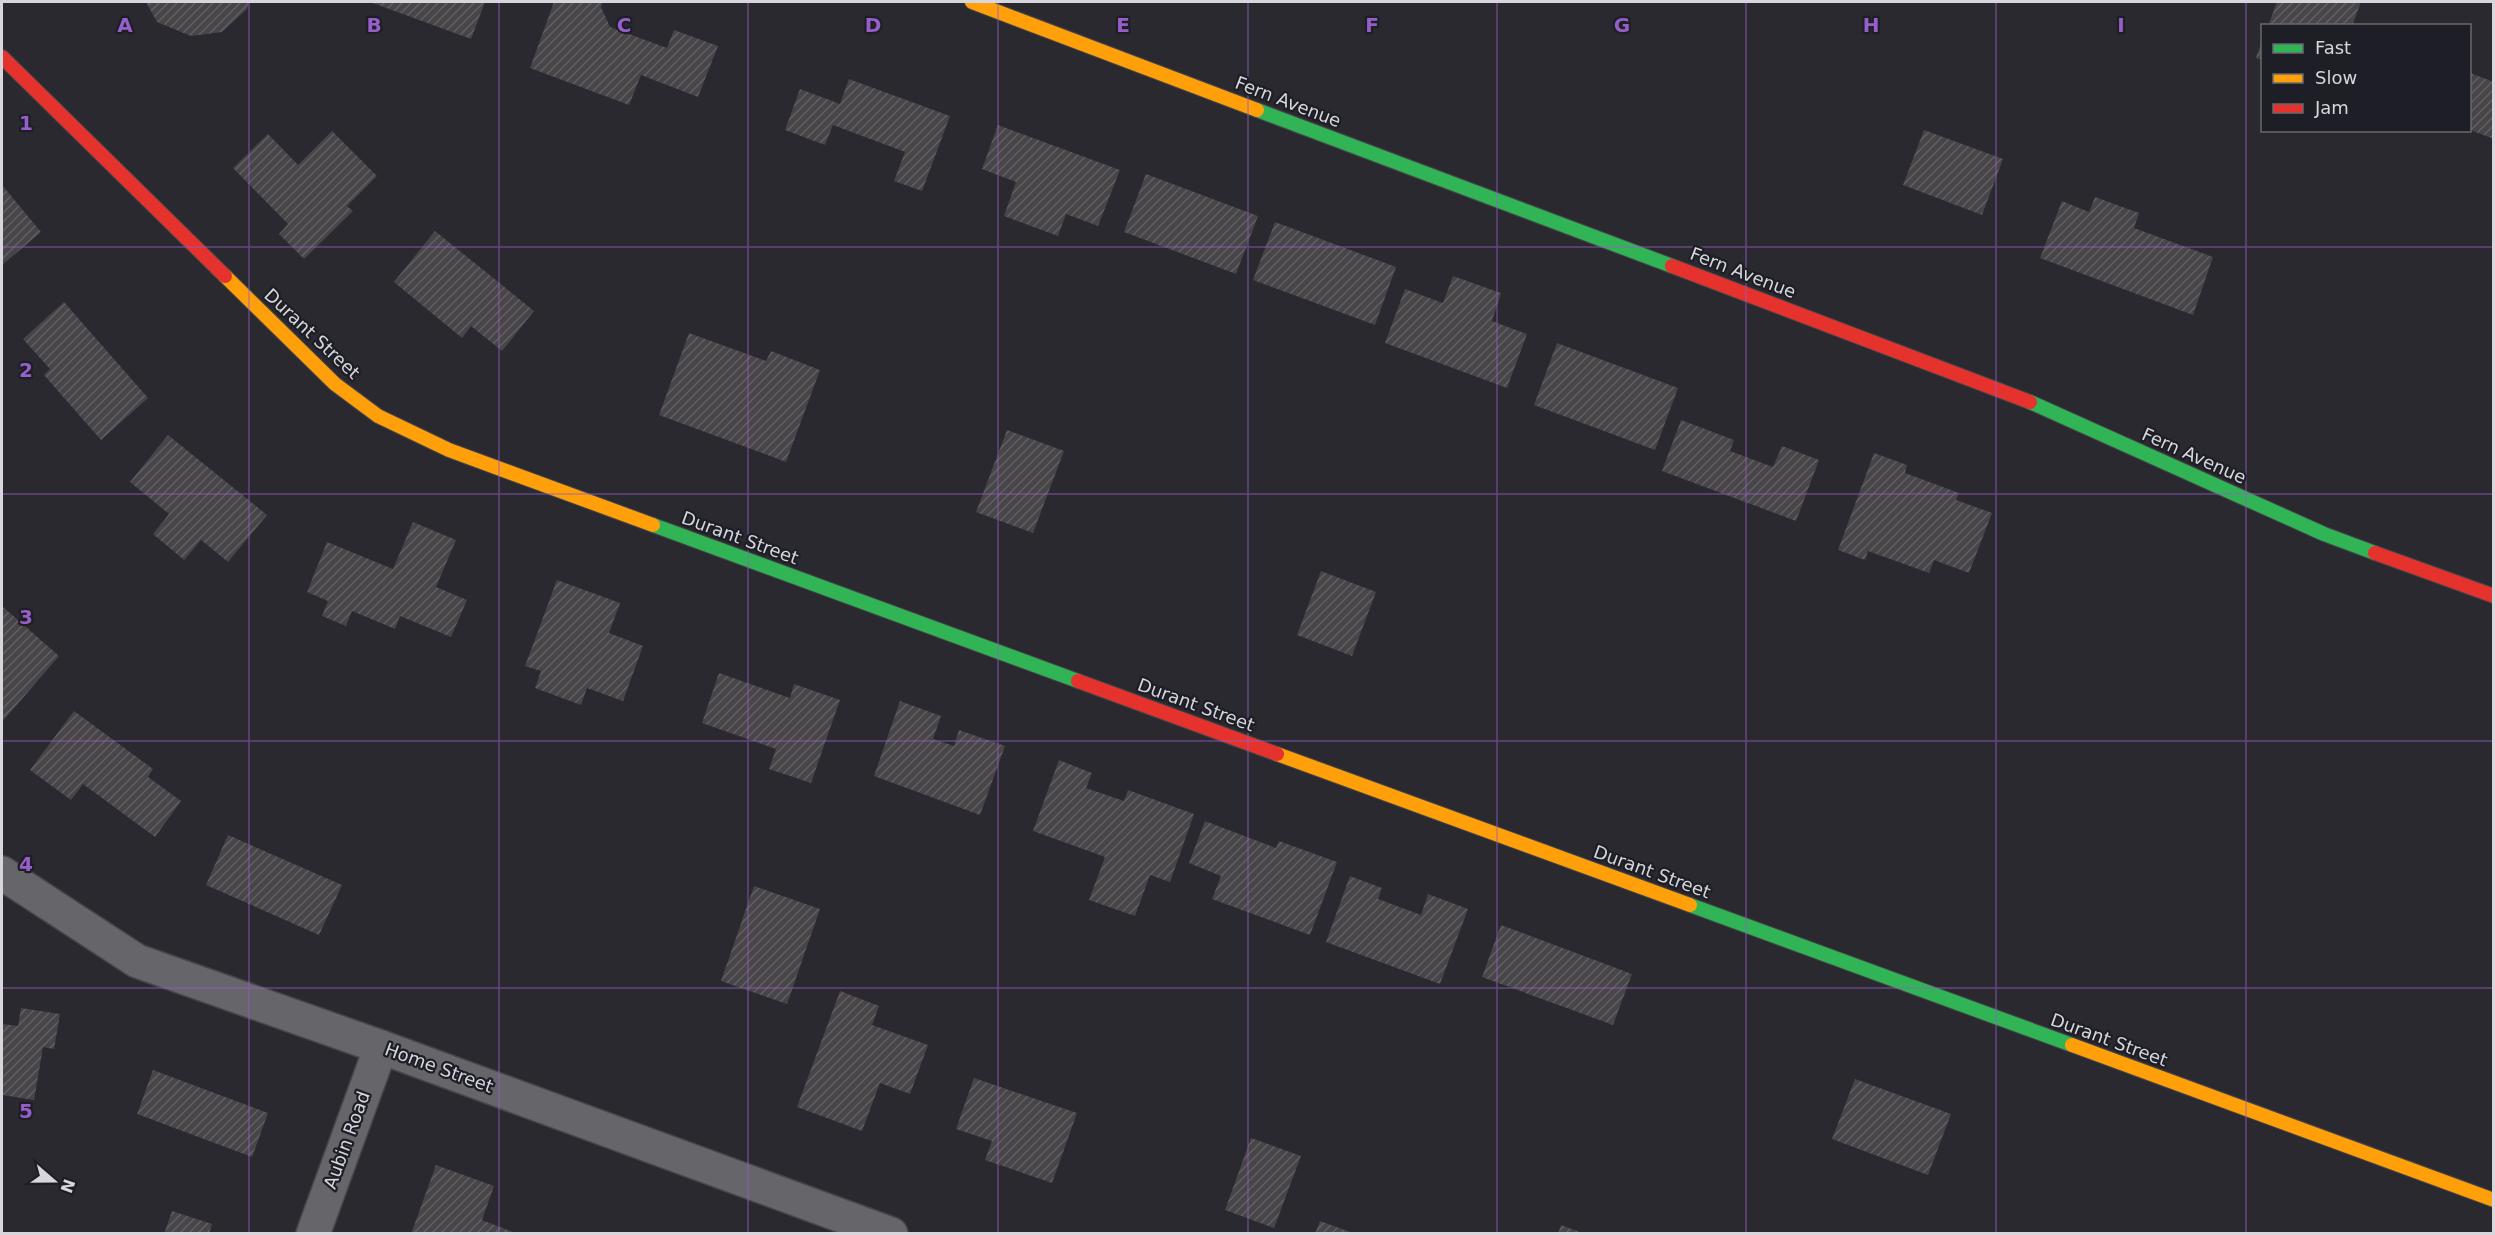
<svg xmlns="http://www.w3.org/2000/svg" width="2495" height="1235" font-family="'DejaVu Sans',sans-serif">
<defs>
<pattern id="building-hatch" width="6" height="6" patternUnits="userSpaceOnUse" patternTransform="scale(1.5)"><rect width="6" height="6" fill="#474547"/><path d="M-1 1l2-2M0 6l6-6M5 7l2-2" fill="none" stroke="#615f61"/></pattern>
</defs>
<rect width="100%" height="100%" fill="#2a292f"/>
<g fill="url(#building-hatch)">
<path d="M146,2H249L247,9L222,32L191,36L157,22Z"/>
<path d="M370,2H485L471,39Z"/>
<path d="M554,2H603L601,7L610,27L667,48L674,30L718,46L698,97L641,75L629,105L530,68Z"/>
<path d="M2277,2H2361L2352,26H2268Z"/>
<path d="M2262,41V60L2256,58Z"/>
<path d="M2470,73L2494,82V139L2470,130Z"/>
<path d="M849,79L950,116L922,191L894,181L905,152L833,125L825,145L785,130L800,89L840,104Z"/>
<path d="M998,125L1120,170L1098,226L1066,214L1058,236L1004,216L1016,182L982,169Z"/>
<path d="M1924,130L2003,159L1982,215L1903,185Z"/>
<path d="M332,131L377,176L347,206L353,211L304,259L279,234L288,224L233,168L268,134L298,165Z"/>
<path d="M1146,174L1258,216L1236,274L1124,232Z"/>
<path d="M2,185L41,232L2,265Z"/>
<path d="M2095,197L2139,213L2134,228L2213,257L2193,315L2040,258L2062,201L2089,212Z"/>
<path d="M1275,222L1396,267L1375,325L1253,280Z"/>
<path d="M435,231L534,311L502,351L471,326L462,338L394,282Z"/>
<path d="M1453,276L1501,293L1492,321L1527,334L1507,388L1385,343L1405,289L1443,303Z"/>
<path d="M64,302L148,398L101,440L44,375L50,369L23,339Z"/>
<path d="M689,333L766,361L771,351L820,370L786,462L659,415Z"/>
<path d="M1557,343L1678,388L1655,450L1534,405Z"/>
<path d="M1681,420L1734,440L1730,451L1773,467L1782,446L1819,460L1796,521L1662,471Z"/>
<path d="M1007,430L1064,451L1033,533L976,512Z"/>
<path d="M168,435L267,515L228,562L201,540L184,560L153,534L169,514L130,482Z"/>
<path d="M1874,453L1907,465L1905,473L1959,493L1956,500L1992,513L1969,573L1934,560L1929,573L1868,551L1865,560L1838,550Z"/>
<path d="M413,522L456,540L436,587L467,600L451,637L400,616L395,629L352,611L346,626L322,616L328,601L307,592L327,542L393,569Z"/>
<path d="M1321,571L1376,592L1352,656L1297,635Z"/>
<path d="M557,580L620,603L609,633L643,646L623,701L587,688L581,705L535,688L541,671L525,666Z"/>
<path d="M2,606L59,656L2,722Z"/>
<path d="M719,673L790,698L794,684L840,700L811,783L769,769L776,749L702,723Z"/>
<path d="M900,701L941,716L933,739L954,746L959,730L1005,746L980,815L874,776Z"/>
<path d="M74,711L153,769L148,777L181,801L155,837L83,784L71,800L30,770Z"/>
<path d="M1059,760L1092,773L1086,788L1124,801L1128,790L1194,814L1170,882L1150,875L1135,916L1089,900L1105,857L1033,831Z"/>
<path d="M1205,821L1276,848L1279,841L1337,862L1310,935L1212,899L1221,876L1189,863Z"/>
<path d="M228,835L342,885L319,935L206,885Z"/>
<path d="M1350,876L1382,888L1378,899L1421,915L1428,894L1468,909L1440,984L1326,942Z"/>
<path d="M754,886L820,909L787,1004L721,981Z"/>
<path d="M1501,925L1632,974L1613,1025L1482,977Z"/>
<path d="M840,991L879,1006L872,1025L928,1045L910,1094L880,1083L862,1131L797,1107Z"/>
<path d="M21,1008L60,1014L54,1049L43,1047L34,1100L2,1095V1024L18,1026Z"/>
<path d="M153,1070L268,1113L252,1157L137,1114Z"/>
<path d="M974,1078L1077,1113L1052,1183L985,1160L992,1141L956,1129Z"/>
<path d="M1855,1079L1951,1114L1928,1175L1832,1139Z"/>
<path d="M1251,1138L1301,1156L1274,1228L1225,1210Z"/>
<path d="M436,1165L494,1186L482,1220L518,1234H411Z"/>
<path d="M172,1211L212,1224L209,1234H164Z"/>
<path d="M1320,1221L1353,1233V1234H1315Z"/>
<path d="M1561,1225L1582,1233V1234H1558Z"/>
</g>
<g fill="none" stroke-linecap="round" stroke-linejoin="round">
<defs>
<g id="street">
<path d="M2,873L137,961L381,1047L891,1234"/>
<path d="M313,1234L381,1047"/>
</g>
<g id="fast">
<path d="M1257,110L1672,266"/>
<path d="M2030,402L2324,534L2375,553"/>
<path d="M653,525L1078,681"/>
<path d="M1690,905L2072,1045"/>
</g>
<g id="slow">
<path d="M972,2L1257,110"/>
<path d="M225,276L335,384L378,416L449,450L653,525"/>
<path d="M1277,754L1690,905"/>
<path d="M2072,1045L2494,1200"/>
</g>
<g id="jam">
<path d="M2,57L225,276"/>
<path d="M1672,266L2030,402"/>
<path d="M2375,553L2494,596"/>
<path d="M1078,681L1277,754"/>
</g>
</defs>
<use href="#street" stroke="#46464a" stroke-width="36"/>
<use href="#fast" stroke="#46464a" stroke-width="16"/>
<use href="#slow" stroke="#46464a" stroke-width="16"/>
<use href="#jam" stroke="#46464a" stroke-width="16"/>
<use href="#street" stroke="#666569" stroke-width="33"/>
<use href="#fast" stroke="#30b455" stroke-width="14"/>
<use href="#slow" stroke="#ff9f0a" stroke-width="14"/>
<use href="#jam" stroke="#e5322d" stroke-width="14"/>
</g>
<path fill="none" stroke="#965fc8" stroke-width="1.5" stroke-opacity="0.55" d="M249,2V1234M499,2V1234M748,2V1234M998,2V1234M1248,2V1234M1497,2V1234M1746,2V1234M1996,2V1234M2246,2V1234M2,247H2494M2,494H2494M2,741H2494M2,988H2494"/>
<g text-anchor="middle" stroke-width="4.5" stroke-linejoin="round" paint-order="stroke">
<g font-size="18" fill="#d6d6dc" stroke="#1e1e27">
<text transform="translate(1288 102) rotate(21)" y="6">Fern Avenue</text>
<text transform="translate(1743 273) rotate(21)" y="6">Fern Avenue</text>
<text transform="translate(312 334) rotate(43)" y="6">Durant Street</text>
<text transform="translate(2194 456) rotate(24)" y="6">Fern Avenue</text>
<text transform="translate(740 538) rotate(20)" y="6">Durant Street</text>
<text transform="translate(1196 705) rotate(20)" y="6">Durant Street</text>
<text transform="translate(1652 872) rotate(20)" y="6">Durant Street</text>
<text transform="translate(2109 1040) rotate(20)" y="6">Durant Street</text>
<text transform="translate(439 1068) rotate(20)" y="6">Home Street</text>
<text transform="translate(347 1140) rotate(-70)" y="6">Aubin Road</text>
</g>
</g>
<g font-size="20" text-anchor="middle" font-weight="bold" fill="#965fc8" stroke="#1e1e27" stroke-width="4.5" stroke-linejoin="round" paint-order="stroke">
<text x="125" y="32">A</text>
<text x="374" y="32">B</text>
<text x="624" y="32">C</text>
<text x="873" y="32">D</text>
<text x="1123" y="32">E</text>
<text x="1372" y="32">F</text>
<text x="1622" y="32">G</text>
<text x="1871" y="32">H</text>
<text x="2121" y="32">I</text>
<text x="26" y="130">1</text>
<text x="26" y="377">2</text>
<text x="26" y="624">3</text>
<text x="26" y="871">4</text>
<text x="26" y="1118">5</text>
</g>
<rect width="2495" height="1235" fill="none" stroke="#d6d6dc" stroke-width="6"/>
<rect x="2261" y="24" width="210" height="108" fill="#1e1e27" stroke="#68686f" stroke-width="1.5"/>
<rect x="2273" y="44" width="30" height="9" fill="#30b455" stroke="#68686f" stroke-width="1.5"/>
<text x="2315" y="54" font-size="18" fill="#d6d6dc">Fast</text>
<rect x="2273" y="74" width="30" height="9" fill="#ff9f0a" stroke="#68686f" stroke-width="1.5"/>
<text x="2315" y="84" font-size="18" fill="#d6d6dc">Slow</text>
<rect x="2273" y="104" width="30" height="9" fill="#e5322d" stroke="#68686f" stroke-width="1.5"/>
<text x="2315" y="114" font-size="18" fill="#d6d6dc">Jam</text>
<g transform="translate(54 1181) rotate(110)" stroke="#1e1e27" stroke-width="4.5" paint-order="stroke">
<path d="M0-4.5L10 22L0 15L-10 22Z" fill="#d6d6dc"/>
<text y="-9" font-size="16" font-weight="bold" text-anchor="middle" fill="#d6d6dc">N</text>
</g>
</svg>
